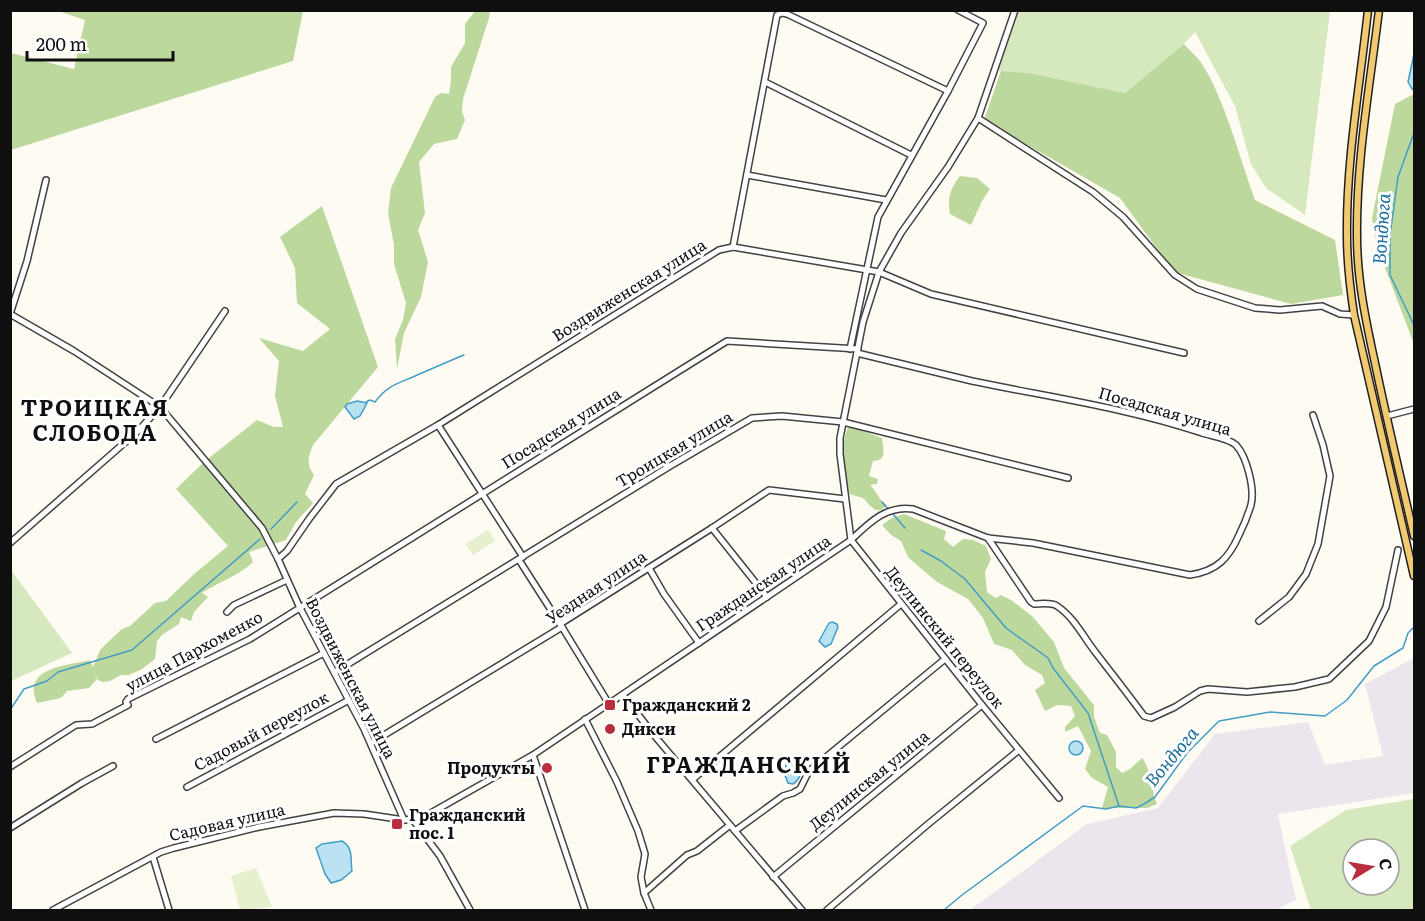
<svg xmlns="http://www.w3.org/2000/svg" width="1425" height="921" font-family="Literata,serif">
<rect width="100%" height="100%" fill="#fefbf3"/>
<path fill="#ece5ed" d="M1414,658V793L1278,814L1296,900L1275,910H970L1087,824L1158,808L1215,734L1308,722L1325,765L1383,756L1365,684Z"/>
<g fill="#d6e8bd" fill-rule="evenodd">
<path d="M1015,11H1330L1305,215L1266,188L1251,164L1235,106L1195,32L1184,44L1125,93L1029,73L1001,71L995,69Z"/>
<path d="M11,570L72,653L11,681H10Z"/>
<path d="M1414,799V910H1311L1290,846L1346,810ZM1353,849H1389V885H1353Z"/>
</g>
<g fill="#bcd89d">
<path d="M58,11H303L293,61L11,150V53L74,69L85,20Z"/>
<path d="M475,11H490L489,18L463,99L462,112L465,120L457,139L434,144L419,162L425,213L418,230L428,262L421,297L404,333L397,369L395,339L403,320L406,303L394,264V245L388,213L391,188L435,97L441,93L449,94L451,81V67L465,43V24Z"/>
<path d="M1184,44C1189,50 1195,55 1200,61C1224,96 1240,159 1255,200L1335,240L1343,295L1291,304L1174,272L1120,198L984,120L1001,71L1029,73L1125,93Z"/>
<path d="M1414,94V344L1376,244L1372,218L1395,104Z"/>
<path d="M960,176L977,178L990,189L982,201L971,225L950,214C947,198 950,189 960,176Z"/>
<path d="M322,206L378,367L313,445C308,457 306,464 314,475L305,494L313,503L296,522L286,540L249,552L253,562C237,577 220,581 202,593L208,597L194,612L191,621L181,617L179,624L162,635L157,641L155,659L142,669L129,675H121L110,681L103,682L98,680L93,668L97,679L89,688L67,691L61,698L37,703C21,667 67,666 90,660L93,667L100,650L107,643L122,629L130,626L155,603L166,601L193,575L228,546L176,489L204,462L257,420L274,427H283L275,396L279,361L259,338L303,351L330,329L297,303L295,268L280,237Z"/>
<path d="M849,426L882,438C883,448 888,461 873,461L869,476L878,479L877,484L870,485C877,492 878,499 887,505C877,517 871,506 864,499C860,496 854,496 850,494C843,477 839,443 849,426Z"/>
<path d="M904,514L946,531L944,539L953,547L963,539L973,540L986,546L991,559L985,572L987,592L996,598L1001,595L1011,600L1032,616L1054,642L1064,668L1094,705V717L1100,733L1107,735L1116,752V767L1122,773L1130,769L1142,758C1151,768 1151,790 1157,804L1147,808H1102L1108,787L1092,778L1085,769L1091,751L1078,726L1065,732V727L1075,716L1071,706L1057,705L1045,711L1035,690L1045,683L1042,675L1025,665L1012,650L994,644L983,618L968,599L937,582L918,566L908,557L901,541L891,535L882,525L892,518Z"/>
</g>
<g fill="#e6efce">
<path d="M488,530L495,541L473,555L465,544Z"/>
<path d="M256,868L272,907L240,910L231,876Z"/>
</g>
<g fill="#bae2f3" stroke="#449cc7" stroke-width="1.5">
<path d="M1414,54V90L1412,89L1408,82Z"/>
<path d="M357,401L367,403L360,416L354,419L345,407L347,404Z"/>
<path d="M832,622L837,624L838,627L831,644L825,647L819,641L829,623Z"/>
<circle cx="1076" cy="748" r="7"/>
<path d="M792,757L798,760C803,769 801,779 793,784L788,783L784,773L788,758Z"/>
<path d="M342,841C354,848 350,859 352,871L341,880L331,883L325,874L316,848L322,844Z"/>
</g>
<g fill="none" stroke-linecap="round" stroke-linejoin="round">
<g stroke="#449cc7" stroke-width="1.5">
<path d="M1414,133L1398,177L1390,235V275L1414,325"/>
<path d="M366,402L370,400L375,402C388,385 397,384 415,376C431,369 447,362 464,355"/>
<path d="M882,502L889,510"/>
<path d="M893,514L905,528"/>
<path d="M271,529L297,502"/>
<path d="M921,550L941,561L965,579L1006,628L1048,658L1053,668L1088,713L1119,806"/>
<path d="M10,710L24,689L47,681L58,672L132,650L260,539"/>
<path d="M944,910L962,895L1083,806L1106,809L1119,806L1136,808L1144,804L1155,797L1187,753L1219,721L1270,712L1325,716L1347,700L1374,666L1403,648L1408,633L1413,628"/>
</g>
<defs>
<g id="minor">
<path d="M765,82L911,155"/>
<path d="M978,118L1093,192L1123,217L1175,275L1197,289L1255,308L1280,310L1322,306L1340,314L1354,315"/>
<path d="M747,175L886,200"/>
<path d="M733,247L777,15L782,13L787,14L948,91"/>
<path d="M10,314L74,351L160,407L262,528L278,559"/>
<path d="M10,314L27,261L46,180"/>
<path d="M850,349L878,217L948,91L983,23L958,10"/>
<path d="M857,353C895,362 934,372 972,381C1049,397 1127,408 1202,433C1212,436 1228,438 1236,445C1247,457 1255,489 1251,505C1248,515 1244,525 1239,535C1229,558 1217,571 1190,575L1033,543L988,538L913,509C886,505 869,523 851,540L982,705L1059,798"/>
<path d="M1387,416L1414,409"/>
<path d="M438,425L523,557"/>
<path d="M712,528L767,597"/>
<path d="M988,538L1031,602L1034,604C1041,604 1051,602 1057,606C1074,617 1084,638 1096,653C1112,674 1128,694 1144,716L1151,718L1175,707L1200,691L1208,689L1247,692L1295,687L1329,679L1369,641L1386,607L1398,550"/>
<path d="M10,543L138,431L160,407L225,311"/>
<path d="M519,560L560,624"/>
<path d="M649,568L664,594L699,643"/>
<path d="M227,612L234,605L287,580"/>
<path d="M1259,621L1289,597L1306,574L1318,544L1330,476L1323,445L1313,415"/>
<path d="M562,627L609,704"/>
<path d="M335,672L670,466L752,418L782,416L843,422L1068,478"/>
<path d="M623,695L653,734L802,910"/>
<path d="M585,719L617,782L638,831L645,854L641,877L644,893L651,910"/>
<path d="M156,739L324,653"/>
<path d="M371,743L562,627L560,624L712,528L769,490L845,499"/>
<path d="M533,755L585,910"/>
<path d="M10,767L76,725L92,724L128,705L126,702L128,699L250,639L727,341L858,349"/>
<path d="M693,779L901,604"/>
<path d="M187,787L349,700"/>
<path d="M404,820L364,729L300,608L278,559L287,551L309,519L336,484L438,425L719,250L733,247L879,272L931,294L1184,353"/>
<path d="M413,820L440,856L470,910"/>
<path d="M10,828L82,783L113,766"/>
<path d="M735,831L783,796L793,793L800,789L809,771L945,659"/>
<path d="M153,857L169,910"/>
<path d="M773,877L982,705"/>
<path d="M644,893L687,855L697,851L730,825"/>
<path d="M53,910L161,852L174,848L259,827L334,813L364,814L404,820L422,818L533,755L851,540L840,454V438L863,322L879,272L901,233L948,167L978,118L1015,10"/>
<path d="M827,910L927,825L1019,750"/>
</g>
<g id="major">
<path d="M1368,10C1360,85 1346,161 1347,236C1347,263 1350,288 1354,315L1414,576"/>
<path d="M1379,10C1370,85 1356,162 1357,237C1357,279 1366,322 1375,363C1387,421 1401,479 1414,536"/>
</g>
</defs>
<use href="#minor" stroke="#424242" stroke-width="8"/>
<use href="#major" stroke="#202020" stroke-width="9"/>
<use href="#minor" stroke="#fff" stroke-width="5"/>
<use href="#major" stroke="#f1c970" stroke-width="6"/>
</g>
<g fill="#b92e3e" stroke="#fff" stroke-width="2">
<rect x="604" y="699" width="12" height="12" rx="3"/>
<circle cx="610" cy="729" r="6"/>
<circle cx="547" cy="768" r="6"/>
<rect x="391" y="818" width="12" height="12" rx="3"/>
</g>
<g text-anchor="middle" stroke-width="6" stroke-linejoin="round" paint-order="stroke">
<g font-size="16" fill="#0f0f0f" stroke="#fff">
<text transform="translate(629 290) rotate(-32)" y="6">Воздвиженская улица</text>
<text transform="translate(1165 411) rotate(16)" y="6">Посадская улица</text>
<text transform="translate(561 428) rotate(-32)" y="6">Посадская улица</text>
<text transform="translate(674 449) rotate(-31)" y="6">Троицкая улица</text>
<text transform="translate(763 583) rotate(-34)" y="6">Гражданская улица</text>
<text transform="translate(596 587) rotate(-34)" y="6">Уездная улица</text>
<text transform="translate(945 637) rotate(51)" y="6">Деулинский переулок</text>
<text transform="translate(194 651) rotate(-28)" y="6">улица Пархоменко</text>
<text transform="translate(351 678) rotate(63)" y="6">Воздвиженская улица</text>
<text transform="translate(261 731) rotate(-28)" y="6">Садовый переулок</text>
<text transform="translate(869 780) rotate(-39)" y="6">Деулинская улица</text>
<text transform="translate(227 822) rotate(-13)" y="6">Садовая улица</text>
</g>
<g font-size="16" font-weight="bold" fill="#0f0f0f" stroke="#fff" text-anchor="start">
<text x="622" y="711">Гражданский 2</text>
<text x="622" y="735">Дикси</text>
<text x="535" y="774" text-anchor="end">Продукты</text>
<text x="409" y="821">Гражданский<tspan x="409" dy="18">пос. 1</tspan></text>
</g>
<g font-size="18" font-style="italic" fill="#1e6e9c" stroke="#fff">
<text transform="translate(1382 229) rotate(-86)" y="6">Вондюга</text>
<text transform="translate(1172 757) rotate(-50)" y="6">Вондюга</text>
</g>
<g font-size="22" font-weight="bold" letter-spacing="1.5" fill="#0f0f0f" stroke="#fff">
<text x="95" y="416">ТРОИЦКАЯ<tspan x="95" dy="25">СЛОБОДА</tspan></text>
<text x="749" y="773">ГРАЖДАНСКИЙ</text>
</g>
</g>
<rect width="1425" height="921" fill="none" stroke="#0f0f0f" stroke-width="24"/>
<g transform="translate(1371 867) rotate(79)"><circle r="28" fill="#ffffff" stroke="#9f9f9f" stroke-width="1.5"/>
<path d="M0-4.5L10 22L0 15L-10 22Z" fill="#b92e3e"/>
<text y="-9" font-size="16" font-weight="bold" text-anchor="middle" fill="#0f0f0f">С</text>
</g>
<path d="M27 51v9h146v-9" fill="none" stroke="#0f0f0f" stroke-width="3"/>
<text x="36" y="51" font-size="18" fill="#0f0f0f" stroke="#ffffff" stroke-width="4.5" paint-order="stroke">200 m</text>
</svg>
